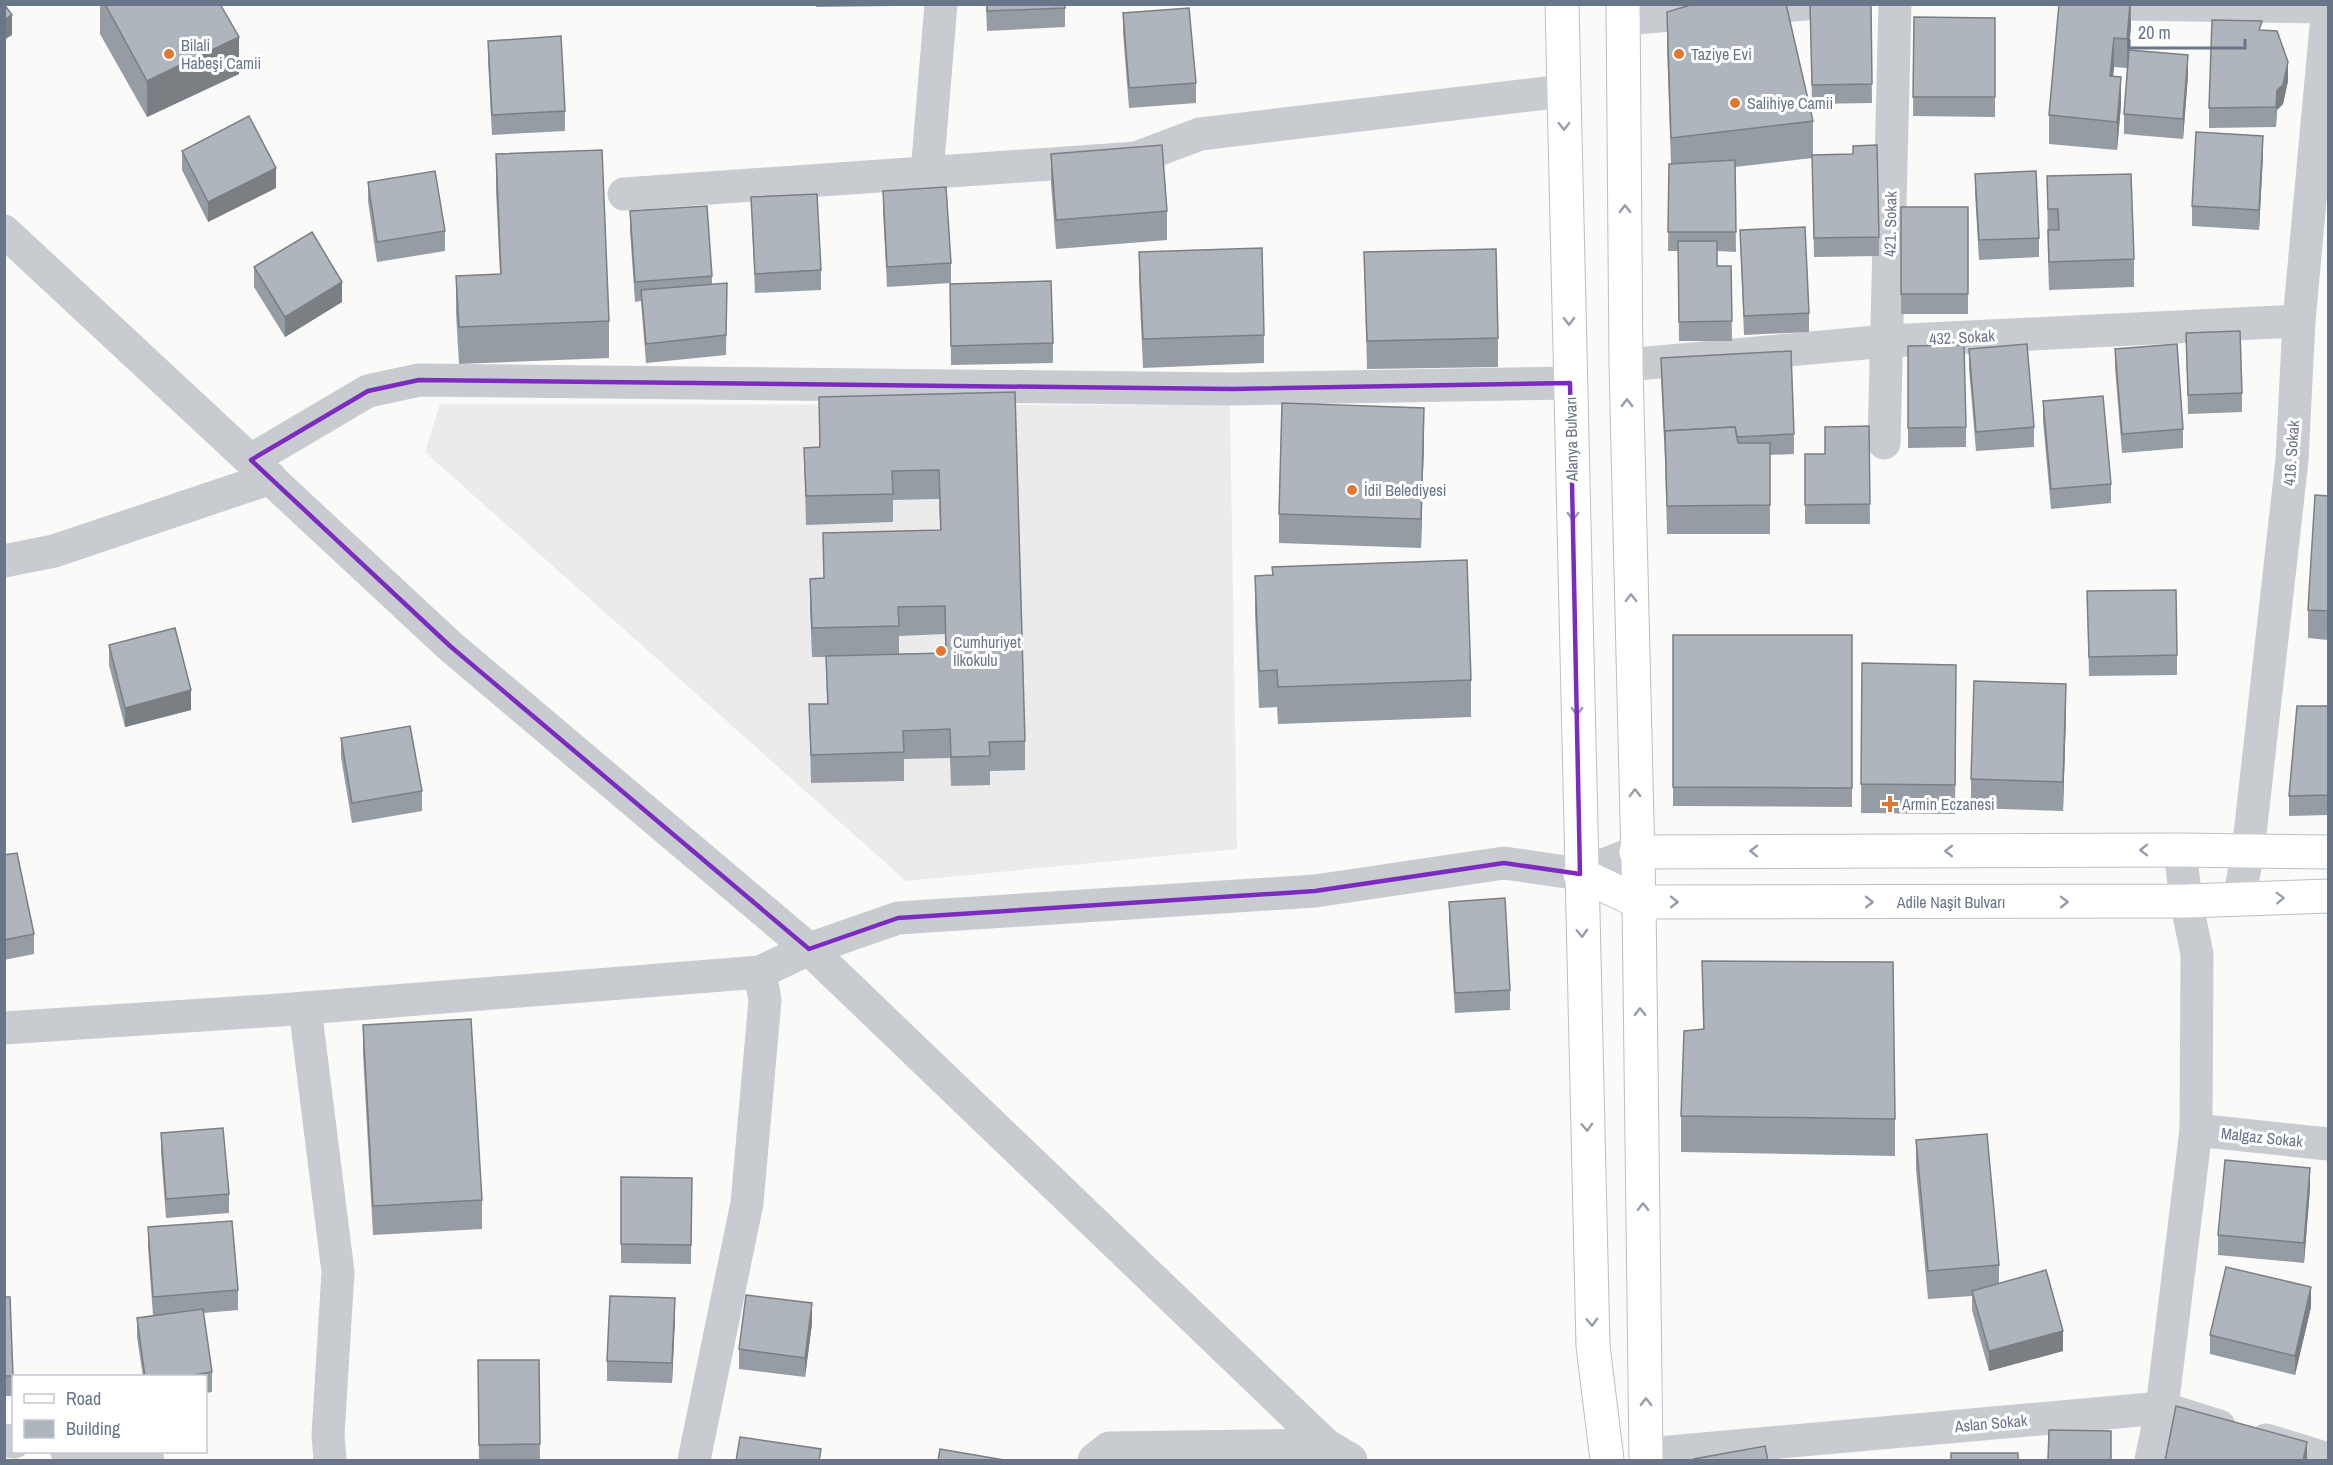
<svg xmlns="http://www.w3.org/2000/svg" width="2333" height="1465" font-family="'Archivo Narrow',sans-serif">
<rect width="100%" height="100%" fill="#fafaf8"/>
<path fill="#ebebeb" d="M440,404L1230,405L1237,849L906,881L425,452Z"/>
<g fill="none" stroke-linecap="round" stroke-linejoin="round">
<defs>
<g id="major">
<path d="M1562,4L1593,1346L1607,1460"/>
<path d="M1623,4L1626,365L1639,902L1646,1460"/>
<path d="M1636,852L2180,850L2328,852"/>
<path d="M1580,874L1639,902L2186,901L2328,896"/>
</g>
</defs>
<use href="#major" stroke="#bbbec3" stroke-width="35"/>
<g stroke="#c8cbcf" stroke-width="33">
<path d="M2123,4L2327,7"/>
<path d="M1623,19L1805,4"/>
<path d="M927,173L941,4"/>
<path d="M624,194L1136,158L1200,134L1564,91"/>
<path d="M4,231L450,646L809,949L1326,1445L1351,1460"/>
<path d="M1626,365L1887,341L2299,321"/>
<path d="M1884,443L1895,4"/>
<path d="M251,460L368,391L419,380L1232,389L1570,383"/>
<path d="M4,561L54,551L271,478"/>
<path d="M2239,899L2248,852L2292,460L2299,321L2328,4"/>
<path d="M305,1008L338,1272L328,1435L330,1460"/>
<path d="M4,1028L280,1010L760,972L809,949L898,918L1315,891L1504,863L1580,874L1636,852"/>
<path d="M2196,1130L2328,1144"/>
<path d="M4,1440L14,1442"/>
<path d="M2266,1440L2328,1459"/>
<path d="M67,1452L104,1458L148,1460"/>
<path d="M1647,1454L2162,1408L2219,1426"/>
<path d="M694,1460L747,1203L765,1000L760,972"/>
<path d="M1094,1460L1109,1448L1326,1445"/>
<path d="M2151,1460L2162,1408L2196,1130L2197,954L2186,901L2180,850"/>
</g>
<use href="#major" stroke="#fff" stroke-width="33"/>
</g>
<g fill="#969ca3" fill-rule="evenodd">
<path d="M100,4H220L239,74L147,117L100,34Z"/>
<path d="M816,4H896V6L816,7Z"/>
<path d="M986,4H1065V27L987,31Z"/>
<path d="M1810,4H1871L1872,103L1812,104Z"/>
<path d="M2131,4V26L2129,50L2188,75L2183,139L2124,134V114L2127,68L2114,67L2113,76L2121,105L2117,150L2049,144V115Z"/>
<path d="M1667,12L1813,121V155L1853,154V146L1879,237V256L1814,257L1812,158L1735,167L1736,252L1717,251V266H1731L1732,341H1679L1678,251H1668L1669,164H1671L1667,49Z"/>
<path d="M1123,13L1196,83V103L1129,108L1123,33Z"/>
<path d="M1914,17L1995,18V117L1913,116Z"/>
<path d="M2262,30L2288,81L2283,104L2277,110L2276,127L2209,128V108Z"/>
<path d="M488,41L565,111V131L492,135L488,60Z"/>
<path d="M182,151L276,188L208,222L182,170Z"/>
<path d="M496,154L609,321V358L459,364L456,313V276L500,274L496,191Z"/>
<path d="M1051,154L1167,211V240L1056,249L1051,183Z"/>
<path d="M2263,155L2259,230L2192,226V206Z"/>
<path d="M1975,174L2039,238V257L1979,260L1975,193Z"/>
<path d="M2047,176L2134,259V287L2049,290L2048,259Z"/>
<path d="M368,182L445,231V251L377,262L368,201Z"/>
<path d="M883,191L951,263V283L887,287L883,211Z"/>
<path d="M751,197L821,270V290L755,293Z"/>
<rect x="1901" y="207" width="67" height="107"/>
<path d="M630,211L712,276V285L727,283L726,355L646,363L641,301L635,302L630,231Z"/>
<path d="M1740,230L1809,313V332L1744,335Z"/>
<path d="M1139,252L1264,335V363L1143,368L1139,281Z"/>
<path d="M1364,252L1498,338V367L1367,369Z"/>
<path d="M254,267L342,302L285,337L254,287Z"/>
<path d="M950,284L1053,343V363L951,365Z"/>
<path d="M2186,333L2242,393V412L2188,414Z"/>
<path d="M1908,346L1966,427V447L1908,448Z"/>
<path d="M1969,349L2034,427V447L1976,451L1969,369Z"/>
<path d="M2115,349L2183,429V448L2122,453L2115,368Z"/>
<path d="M1661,358L1794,434V454L1770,455V534H1667L1665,460L1661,378Z"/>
<path d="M1015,392L1025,741V770L990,771V785L951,786L950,758L904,759V781L811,783L809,704H827L826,657H812L810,608V579L824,578L823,533L940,530L939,499L893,500V522L806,525L804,448L819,447V397ZM945,634V653L899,654V636Z"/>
<path d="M2043,401L2111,484V503L2051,509L2043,421Z"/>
<path d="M1869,426L1870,524H1805V454H1825Z"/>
<path d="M1424,436L1421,548L1279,543V514Z"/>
<path d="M2328,496V640L2308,638V610Z"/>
<path d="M1272,567L1471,680V717L1278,724L1277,707L1259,708L1255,613V576L1272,575Z"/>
<path d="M2087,591L2177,655V675L2089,676Z"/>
<path d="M1673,635H1852V807L1673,806Z"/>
<path d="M109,645L191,710L125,727L109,665Z"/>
<path d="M1862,663L1956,694L1955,814L1861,813Z"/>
<path d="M2328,706V815L2289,816V796Z"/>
<path d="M2066,712L2063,811L1971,808V779Z"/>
<path d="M341,738L422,791V811L352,823L341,757Z"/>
<path d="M4,855L34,934V954L4,960Z"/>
<path d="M1449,902L1510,990V1010L1455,1013L1449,921Z"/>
<path d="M1702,961L1895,1119V1156L1681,1152V1116L1703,1029Z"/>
<path d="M363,1025L482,1200V1229L373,1235L363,1054Z"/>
<path d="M161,1133L229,1194V1213L166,1218L161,1152Z"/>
<path d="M1916,1140L1999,1265V1283L2063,1351L1989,1371L1972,1310V1296L1928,1299L1916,1169Z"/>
<path d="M621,1177L692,1178L691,1264L621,1263Z"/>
<path d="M2310,1188L2304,1263L2218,1255V1235Z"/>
<path d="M148,1227L238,1290V1310L203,1313L212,1372V1392L206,1393V1377H143L137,1337V1318L153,1316L148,1247Z"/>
<path d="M4,1297L13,1376V1396H4Z"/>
<path d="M2311,1307L2295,1375L2210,1354V1335Z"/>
<path d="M675,1318L672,1383L607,1381V1361Z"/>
<path d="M812,1323L805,1377L739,1369V1349Z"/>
<path d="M478,1360H539L540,1461H479Z"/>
</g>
<g fill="#7a7f84">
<path d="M2130,4L2131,26L2127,68V39Z"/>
<path d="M12,15V35L4,40V20Z"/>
<path d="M239,37V74L147,117V81Z"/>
<path d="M2114,38V67L2110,104V76Z"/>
<path d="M2188,55V75L2183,139V119Z"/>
<path d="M2288,62V81L2283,104L2277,110L2276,127L2277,90Z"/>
<path d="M2121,77V105L2117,150V122Z"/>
<path d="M2263,136V155L2259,230V210Z"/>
<path d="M276,168V188L208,222V202Z"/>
<path d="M342,282V302L285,337V317Z"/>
<path d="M1424,408V436L1421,548V519Z"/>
<path d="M2066,684V712L2063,811V782Z"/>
<path d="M191,690V710L125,727V708Z"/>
<path d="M2310,1168V1188L2304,1263V1243Z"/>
<path d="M2311,1287V1307L2295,1375V1356Z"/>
<path d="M675,1298V1318L672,1383V1363Z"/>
<path d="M812,1303V1323L805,1377V1358Z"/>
<path d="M2063,1331V1351L1989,1371V1351Z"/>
<path d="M2307,1442V1461H2303Z"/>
</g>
<g fill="#afb5bd" stroke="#7a7f84" stroke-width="1.5">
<path d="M4,4L12,15L4,20Z"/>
<path d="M105,4H220L239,37L147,81Z"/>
<path d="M987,4H1065V8L987,11Z"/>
<path d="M1694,4H1786L1813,121L1671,138L1667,12Z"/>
<path d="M1810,4H1871L1872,84L1812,85Z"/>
<path d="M2059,4H2130L2127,39L2114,38L2110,76L2121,77L2117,122L2049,115Z"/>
<path d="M1189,8L1196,83L1129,88L1123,13Z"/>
<path d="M1914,17L1995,18V97H1913Z"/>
<path d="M2212,20L2262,21L2259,30L2277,31L2288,62L2283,85L2277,90L2276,107L2209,108Z"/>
<path d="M561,36L565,111L492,115L488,41Z"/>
<path d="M2129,50L2188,55L2183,119L2124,114Z"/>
<path d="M249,116L276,168L208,202L182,151Z"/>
<path d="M2196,132L2263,136L2259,210L2192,206Z"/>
<path d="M1162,145L1167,211L1056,220L1051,154Z"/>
<path d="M1877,145L1879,237L1814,238L1812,155L1853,154V146Z"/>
<path d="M602,150L609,321L459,327L456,276L501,274L496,154Z"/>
<path d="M1735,160L1736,232H1668L1669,164Z"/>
<path d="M435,171L445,231L377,242L368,182Z"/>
<path d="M2036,171L2039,238L1979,240L1975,174Z"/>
<path d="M2131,174L2134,259L2049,262L2048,230H2059L2058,209H2048L2047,176Z"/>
<path d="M946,187L951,263L887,267L883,191Z"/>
<path d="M817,194L821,270L755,274L751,197Z"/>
<path d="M707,206L712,276L635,282L630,211Z"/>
<rect x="1901" y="207" width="67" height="87"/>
<path d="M1805,227L1809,313L1744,316L1740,230Z"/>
<path d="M312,232L342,282L285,317L254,267Z"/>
<path d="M1678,241H1717V266H1731L1732,321L1679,322Z"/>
<path d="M1262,248L1264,335L1143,339L1139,252Z"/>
<path d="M1496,249L1498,338L1367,341L1364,252Z"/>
<path d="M1051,281L1053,343L951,346L950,284Z"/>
<path d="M727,283L726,335L646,344L641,290Z"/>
<path d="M2240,331L2242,393L2188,395L2186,333Z"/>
<path d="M2027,344L2034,427L1976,432L1969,349Z"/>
<path d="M2177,344L2183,429L2122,434L2115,349Z"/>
<path d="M1964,345L1966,427L1908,428V346Z"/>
<path d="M1791,351L1794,434L1737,437L1735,427L1665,431V440L1661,358Z"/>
<path d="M1015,392L1025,741L989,742L990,756L951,757L950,729L903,731L904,752L811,755L809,704H828L826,656L946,653L945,606L898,607L899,626L812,628L810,579L824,578L823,533L941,530L939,470L892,471L893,494L806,496L804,448L820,447L819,397Z"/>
<path d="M2103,396L2111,484L2051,489L2043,401Z"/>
<path d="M1282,403L1424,408L1421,519L1279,514Z"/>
<path d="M1869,426L1870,504L1805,505V454H1825V427Z"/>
<path d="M1735,427L1738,443H1770V505L1667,506L1665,431Z"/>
<path d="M2315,495L2328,496V611L2308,610Z"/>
<path d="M1467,560L1471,680L1278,687L1277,670L1259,671L1255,576L1273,575L1272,567Z"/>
<path d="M2176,590L2177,655L2089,657L2087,591Z"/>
<path d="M175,628L191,690L125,708L109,645Z"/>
<path d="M1673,635H1852V788L1673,787Z"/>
<path d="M1862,663L1956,665L1955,785L1861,784Z"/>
<path d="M1974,681L2066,684L2063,782L1971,779Z"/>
<path d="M2297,706H2328V795L2289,796Z"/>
<path d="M410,726L422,791L352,803L341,738Z"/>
<path d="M17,853L34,934L4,940V855Z"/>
<path d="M1505,898L1510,990L1455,993L1449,902Z"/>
<path d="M1702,961L1893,962L1895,1119L1681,1116L1684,1031L1704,1029Z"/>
<path d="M471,1019L482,1200L373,1206L363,1025Z"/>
<path d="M223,1128L229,1194L166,1199L161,1133Z"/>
<path d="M1987,1134L1999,1265L1928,1271L1916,1140Z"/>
<path d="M2225,1160L2310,1168L2304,1243L2218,1235Z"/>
<path d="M621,1177L692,1178L691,1245L621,1244Z"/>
<path d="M232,1221L238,1290L153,1297L148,1227Z"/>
<path d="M2226,1267L2311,1287L2295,1356L2210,1335Z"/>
<path d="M2046,1270L2063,1331L1989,1351L1972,1291Z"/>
<path d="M746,1295L812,1303L805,1358L739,1349Z"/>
<path d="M610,1296L675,1298L672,1363L607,1361Z"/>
<path d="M4,1297H10L13,1376H4Z"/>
<path d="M203,1309L212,1372L181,1377H145L137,1318Z"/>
<path d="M478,1360H539L540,1444L479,1445Z"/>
<path d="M2176,1406L2307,1442L2303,1461H2165Z"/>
<path d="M2049,1430L2111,1431V1461H2048Z"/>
<path d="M740,1437L821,1449L819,1461H736Z"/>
<path d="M1765,1446L1768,1461H1694V1459Z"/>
<path d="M940,1449L1010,1461H938Z"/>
<rect x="1951" y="1453" width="67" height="8"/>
</g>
<defs><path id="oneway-chevron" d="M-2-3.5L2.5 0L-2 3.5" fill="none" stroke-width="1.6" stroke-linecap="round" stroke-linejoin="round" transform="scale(1.5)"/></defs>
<g stroke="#969eac">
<use href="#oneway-chevron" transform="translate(1564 126) rotate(89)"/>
<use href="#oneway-chevron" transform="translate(1625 209) rotate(-91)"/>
<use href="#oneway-chevron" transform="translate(1569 321) rotate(89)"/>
<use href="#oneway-chevron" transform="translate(1627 403) rotate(-91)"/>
<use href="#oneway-chevron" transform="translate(1573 516) rotate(89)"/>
<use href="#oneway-chevron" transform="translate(1631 598) rotate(-91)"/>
<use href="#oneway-chevron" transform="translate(1577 711) rotate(89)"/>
<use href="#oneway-chevron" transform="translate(1635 793) rotate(-91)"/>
<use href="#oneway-chevron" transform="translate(2144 850) rotate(180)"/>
<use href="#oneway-chevron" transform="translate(1754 851) rotate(180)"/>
<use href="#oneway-chevron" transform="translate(1949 851) rotate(180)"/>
<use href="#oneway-chevron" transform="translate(2280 898) rotate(-2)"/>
<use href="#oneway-chevron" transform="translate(1674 902)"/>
<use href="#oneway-chevron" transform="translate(1869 902)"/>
<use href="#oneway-chevron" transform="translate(2064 902)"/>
<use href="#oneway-chevron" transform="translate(1582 933) rotate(88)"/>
<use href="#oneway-chevron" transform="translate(1640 1012) rotate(-91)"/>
<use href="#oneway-chevron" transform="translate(1587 1127) rotate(88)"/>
<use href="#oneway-chevron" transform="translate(1643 1207) rotate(-91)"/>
<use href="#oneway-chevron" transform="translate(1592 1322) rotate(88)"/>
<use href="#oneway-chevron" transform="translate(1646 1402) rotate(-91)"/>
</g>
<path fill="none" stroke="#7b2cbf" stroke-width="4.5" stroke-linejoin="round" d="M419,380L1232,389L1570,383L1580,874L1504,863L1315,891L898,918L809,949L450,646L251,460L368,391Z"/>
<g fill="#e27830" stroke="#fff" stroke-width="2">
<circle cx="169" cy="54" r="6"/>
<circle cx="1679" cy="54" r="6"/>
<circle cx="1735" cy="103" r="6"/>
<circle cx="1352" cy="490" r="6"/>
<circle cx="941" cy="651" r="6"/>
<path d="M1887 795h6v6h6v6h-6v6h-6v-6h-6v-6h6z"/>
</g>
<g text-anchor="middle" stroke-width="6" stroke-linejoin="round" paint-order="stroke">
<g font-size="16" fill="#697589" stroke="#fff" text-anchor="start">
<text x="181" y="51">Bilali<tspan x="181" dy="18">Habeşi Camii</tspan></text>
<text x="1691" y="60">Taziye Evi</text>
<text x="1747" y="109">Salihiye Camii</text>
<text x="1364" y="496">İdil Belediyesi</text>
<text x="953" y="648">Cumhuriyet<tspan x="953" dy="18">İlkokulu</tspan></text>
<text x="1902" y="810">Armin Eczanesi</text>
</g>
<g font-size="16" fill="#697589" stroke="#fff">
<text transform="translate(1890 224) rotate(-89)" y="6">421. Sokak</text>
<text transform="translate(1962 337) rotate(-3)" y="6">432. Sokak</text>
<text transform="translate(1571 439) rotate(-91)" y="6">Alanya Bulvarı</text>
<text transform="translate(2291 453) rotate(-86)" y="6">416. Sokak</text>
<text x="1951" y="908">Adile Naşit Bulvarı</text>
<text transform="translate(2262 1137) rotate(6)" y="6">Malgaz Sokak</text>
<text transform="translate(1991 1423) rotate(-5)" y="6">Aslan Sokak</text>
</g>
</g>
<rect width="2333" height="1465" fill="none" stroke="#697589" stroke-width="12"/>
<rect x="12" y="1375" width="195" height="78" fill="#ffffff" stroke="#c3c8d0" stroke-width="1.5"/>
<rect x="24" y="1394" width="30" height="9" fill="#ffffff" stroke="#c3c8d0" stroke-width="1.5"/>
<text x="66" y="1405" font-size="18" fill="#697589">Road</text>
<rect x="24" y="1420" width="30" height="18" fill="#afb5bd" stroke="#c3c8d0" stroke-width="1.5"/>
<text x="66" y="1435" font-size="18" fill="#697589">Building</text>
<path d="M2129 39v9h116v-9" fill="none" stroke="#697589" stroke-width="3"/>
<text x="2138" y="39" font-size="18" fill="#697589" stroke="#ffffff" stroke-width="4.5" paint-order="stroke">20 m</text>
</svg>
